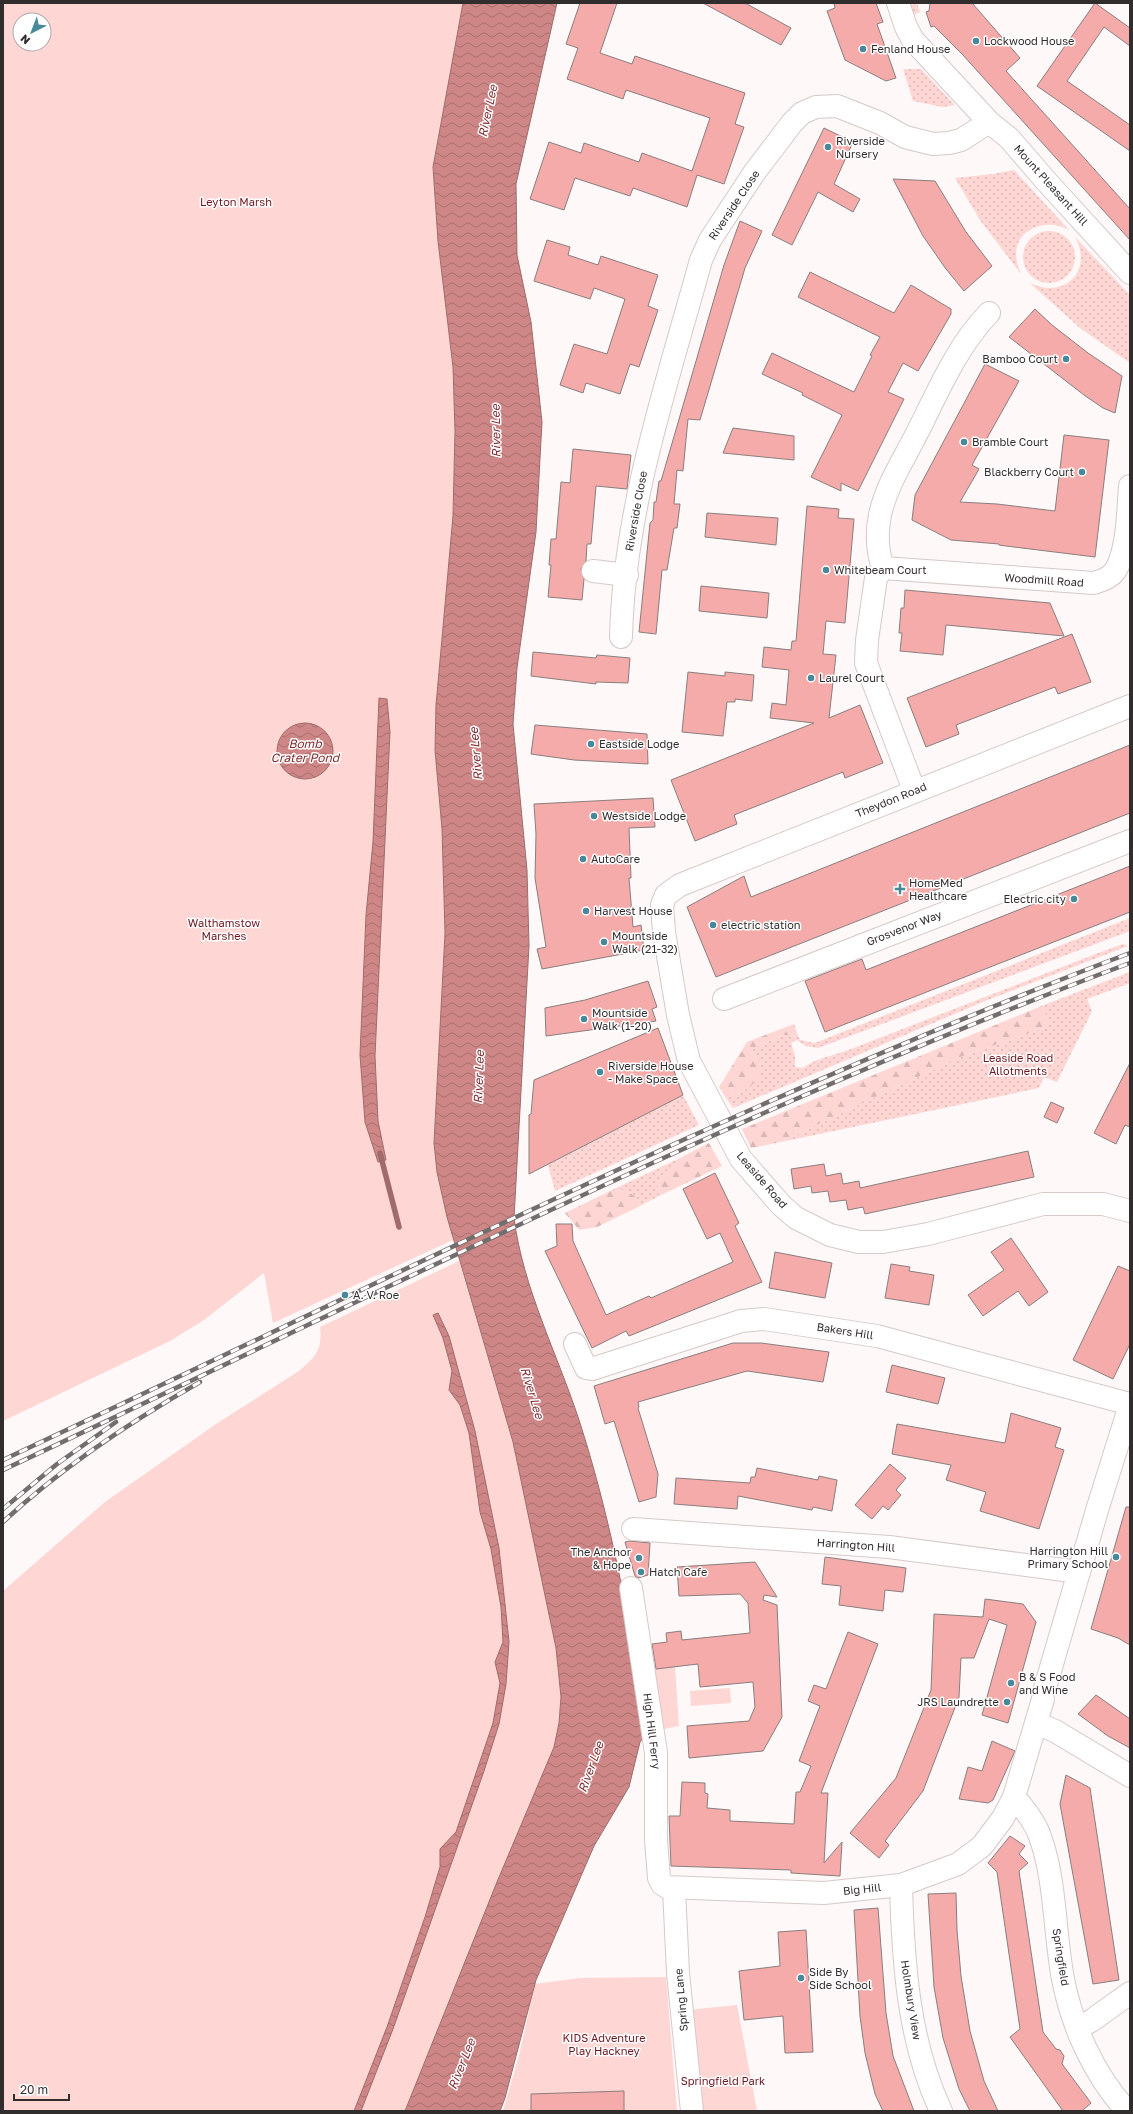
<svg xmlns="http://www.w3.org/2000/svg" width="1133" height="2114" font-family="'Golos Text',sans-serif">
<defs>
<pattern id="grass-dots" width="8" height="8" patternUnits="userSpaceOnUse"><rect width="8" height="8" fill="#fed6d4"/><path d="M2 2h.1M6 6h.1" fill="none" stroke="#dab8b6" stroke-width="1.8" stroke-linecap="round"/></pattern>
<pattern id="forest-firs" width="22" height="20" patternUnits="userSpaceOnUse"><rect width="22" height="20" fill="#fed6d4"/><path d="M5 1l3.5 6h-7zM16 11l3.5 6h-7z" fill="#dab8b6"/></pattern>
<pattern id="water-waves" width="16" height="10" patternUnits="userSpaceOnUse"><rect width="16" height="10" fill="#ce8786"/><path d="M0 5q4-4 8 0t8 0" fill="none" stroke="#a86f6e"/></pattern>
</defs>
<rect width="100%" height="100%" fill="#fef8f8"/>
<g fill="url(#grass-dots)">
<path d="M908,3H917L920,12L913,15Z"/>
<path d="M903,69H921L955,105L943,107L913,101Z"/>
<path d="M1014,170L1069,230C1044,216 1010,231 1017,262C1017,266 1020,270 1021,274L980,220L955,178L993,174Z"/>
<circle cx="1049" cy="257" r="26"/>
<path d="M1075,237L1130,295V363L1080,328L1030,283C1064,300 1094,271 1075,237Z"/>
<path d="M1130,918V931L818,1048L806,1046L797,1040L791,1043L795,1056V1067L802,1068L817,1060L846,1051L1101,952L1123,944L1128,946L985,1001L733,1108L726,1098L745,1090L761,1068L752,1049L783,1035L798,1036L800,1040L815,1043Z"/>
<path d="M1130,972V983L1087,999L1092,1011L1057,1082L1044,1077L1039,1088L781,1142L960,1057L1047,1027L1044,1005Z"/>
<path d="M683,1095L699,1125L555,1191L548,1165Z"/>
<path d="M678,1159L669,1174L658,1182L659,1196L640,1206L636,1197L626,1190L610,1191Z"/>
</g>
<g fill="url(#forest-firs)">
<path d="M1044,1005L1047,1027L960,1057L781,1142L751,1148L742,1129Z"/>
<path d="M794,1024L798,1036L783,1035L752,1049L761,1068L760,1078L745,1090L726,1098L719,1087L747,1042Z"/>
<path d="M709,1143L722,1166L659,1196L658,1182L669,1174L678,1159Z"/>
<path d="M626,1190L636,1197L640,1206L597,1227L579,1230L565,1213L610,1191Z"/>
</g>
<g fill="#fed6d4" fill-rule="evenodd">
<path d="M3,3H463L433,167L438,241L453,367L455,431L453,516L436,705L435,750L442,829L445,933L434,1143L437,1172L453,1240L273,1323L264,1273L204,1320L170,1341L3,1421ZM20,20H44V44H20Z"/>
<path d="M459,1261L513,1442L556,1648L561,1697L559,1723L554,1747L457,1981L405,2111H3V1591L105,1502L216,1424L299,1371C315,1357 323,1350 320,1327Z"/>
<path d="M675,1667L679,1726L664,1729L654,1669Z"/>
<path d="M730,1688L731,1703L691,1706L690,1691Z"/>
<path d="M666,1977L677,2111H503L520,2052L535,1984L580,1978Z"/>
<path d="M737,2005L757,2111H698L688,2010Z"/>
</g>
<g fill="url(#water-waves)" stroke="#9f6c6b">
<path d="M463,3H557L516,184L517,255L531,322L542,422L536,532L517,668L513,724L527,870L529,946L514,1218C523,1288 557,1353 579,1420C612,1522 631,1627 647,1733L640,1742L629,1787L594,1846L536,1980L505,2098L500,2111H405L497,1882L554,1747L559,1723L561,1697L556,1648L513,1442L447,1217L437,1172L434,1143L445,933L442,829L435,750L436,705L453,516L455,431L453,367L438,241L433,167Z"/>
<path d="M379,698L387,699L390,732L375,1056L378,1121L386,1160L378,1162L365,1122L360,1055L366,915L373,842Z"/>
<circle cx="305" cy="751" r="28"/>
<path d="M438,1313L449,1336L475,1431L499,1548L509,1642L506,1684L499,1724L484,1771L393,2029L361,2111H354L387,2027L425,1917L440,1867V1849L456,1832L493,1723L500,1683L495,1662L503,1642L501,1607L491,1549L480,1512L469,1433L460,1405L449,1390L452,1371L443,1338L433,1315Z"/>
</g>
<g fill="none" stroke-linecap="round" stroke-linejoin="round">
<path stroke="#9f6c6b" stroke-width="5.5" d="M380,1153L399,1227"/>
</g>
<g fill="#f5abaa" stroke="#8a7e7e">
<path d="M580,3H617L600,53L632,64L635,56L745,93L735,124L744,127L724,184L697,175L687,207L633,188L630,196L575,178L564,210L530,199L549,142L581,153L584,143L639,162L642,153L692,171L710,118L626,90L623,99L567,79L578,48L566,44Z"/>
<path d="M703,3H745L791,28L781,45Z"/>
<path d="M834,3H876L883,22L877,24L896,78L886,81L845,60L827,11L835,8Z"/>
<path d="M930,3H972L1020,58L1006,71L1130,209V240L962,54L934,26L931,27L926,12L929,11Z"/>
<path d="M1095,3L1130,28V46L1104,27L1067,81L1130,125V151L1037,86Z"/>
<path d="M824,128L853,142L834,184L860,199L853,212L818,192L792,245L772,235Z"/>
<path d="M893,179L935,181L966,232L992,266L964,291L946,269L923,236Z"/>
<path d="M740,221L762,231L745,268L700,420L688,419L683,471L677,470L674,504H680L677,528H674L667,570H662L656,634L639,632L650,523L653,520L654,502H656L659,481H661L724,265Z"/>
<path d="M547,240L570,247L568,255L598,265L601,256L658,275L648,306L658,310L639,367L630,364L620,394L586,383L583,393L560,385L574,344L607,354L625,299L594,288L590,299L534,281Z"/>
<path d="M810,272L894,313L911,285L951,309V314L918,371L903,363L888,392L904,399L858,491L841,483V491L811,477L842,415L802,395L803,393L762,374L772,353L854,392L872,356L870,355L880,337L798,297Z"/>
<path d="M1035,309L1052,325L1088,353L1122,376L1115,413L1103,408L1084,395L1009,337Z"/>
<path d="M985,364L1019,381L972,465L979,469L960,502L997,504L1055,511L1064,435L1109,440L1095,557L1006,546L999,545V544L951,540L912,520L915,495Z"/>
<path d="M733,428L794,436V460L723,453Z"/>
<path d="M573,449L631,455L627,489L596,486L591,544H587L586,561L581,569L584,579L582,600L548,597L551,565H549L551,539H556L561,482L570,483Z"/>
<path d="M807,506L839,509L838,518L854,519L845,623L826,621L823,654L836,655L829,718L860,705L883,763L845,778L843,772L734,815L737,824L695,841L671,780L814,723L770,718L772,703L786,705L789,670L762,667L764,647L791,650L792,641H796Z"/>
<path d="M707,513L778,518L776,545L705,537Z"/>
<path d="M701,586L769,593L767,618L699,611Z"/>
<path d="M905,590L1050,603L1064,636L946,625L943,655L900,651L902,633H899L901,608H904Z"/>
<path d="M1072,634L1091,682L1058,694L1055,687L956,725L959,734L926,747L907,698Z"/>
<path d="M533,652L596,658L597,655L630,658L628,683L596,682V684L531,676Z"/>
<path d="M688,672L725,676V672L754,675L752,701L735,699V702H727L723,736L682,732Z"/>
<path d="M535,725L647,734L648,764L574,760L531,754Z"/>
<path d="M1130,745V813L716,977L687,907L744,876L751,897Z"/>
<path d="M653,798L655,827L629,828L631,878H629L633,927L641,925L644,950L542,969L537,949L546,947L535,878L536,834L534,804Z"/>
<path d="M1130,866V912L825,1032L805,981L862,959L866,970Z"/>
<path d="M648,981L657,1007L652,1009L656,1021L546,1036L545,1008L585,1000Z"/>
<path d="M658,1028L683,1095L529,1174V1115L531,1114L534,1080Z"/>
<path d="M1130,1063V1127L1125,1125L1116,1144L1094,1133Z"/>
<path d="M1051,1102L1064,1108L1057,1123L1044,1117Z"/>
<path d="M1028,1151L1034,1177L865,1214L863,1207L848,1210L846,1200L830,1202L828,1191L812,1193L811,1186L794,1189L791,1169L824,1164L826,1176L841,1173L843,1184L859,1181L860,1188Z"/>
<path d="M715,1173L739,1223L735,1226L762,1282L629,1336L626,1331L592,1348L545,1251L557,1246L556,1224H572L573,1241L606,1315L649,1296L651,1298L733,1262L720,1233L707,1239L683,1189Z"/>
<path d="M1011,1238L1048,1292L1029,1306L1018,1291L983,1316L968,1295L1004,1270L991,1252Z"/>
<path d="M775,1252L832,1263L825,1298L769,1288Z"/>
<path d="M891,1264L910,1267L909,1271L934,1275L929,1305L885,1298Z"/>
<path d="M1118,1266L1130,1271V1344L1113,1379L1073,1360Z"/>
<path d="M733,1343H761L829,1352L823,1382L747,1371L638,1402L639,1407L638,1408L658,1474L656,1497L639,1502L614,1421L605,1424L594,1386Z"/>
<path d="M892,1365L945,1378L938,1404L886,1392Z"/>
<path d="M1011,1413L1061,1428L1055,1447L1064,1450L1039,1529L980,1511L986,1492L946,1480L951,1465L892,1454L897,1424L1005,1443Z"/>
<path d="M890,1464L906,1478L896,1490L901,1495L888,1510L883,1506L872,1519L855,1505Z"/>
<path d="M757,1468L818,1480L819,1476L837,1480L832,1511L813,1507L812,1510L738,1496L737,1509L674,1504L676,1478L750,1483L751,1477H755Z"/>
<path d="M1126,1507H1130V1645L1118,1638L1091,1629Z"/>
<path d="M630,1541L650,1543L648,1575L638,1578L635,1576L625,1542Z"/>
<path d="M825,1557L906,1568L903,1592L885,1590L883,1611L839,1605L841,1586L822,1584Z"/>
<path d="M755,1562L777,1597L764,1595L763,1600L777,1605L782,1717L763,1751L689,1758L687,1726L749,1721L755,1707L753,1682L700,1687L698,1664L656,1669L652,1644L667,1642L666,1633L681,1631L682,1640L750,1633L748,1603L740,1594L679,1596L677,1567Z"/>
<path d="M985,1599L1023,1604L1036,1622L1008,1723L982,1715L1007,1625L989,1619L974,1658H961L959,1697L923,1791L885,1841L889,1845L879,1858L850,1833L896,1778L931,1690L934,1614L983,1617Z"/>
<path d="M848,1632L878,1644L821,1793H828L824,1863L842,1842L840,1876L791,1873V1870L671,1866L669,1816H680L682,1782L705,1783V1793L708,1794L707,1808L730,1810V1821L794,1824L796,1792H800L811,1766L799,1761L820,1706L808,1701L814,1685L826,1689Z"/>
<path d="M1096,1695L1130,1719V1748L1108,1736L1078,1714Z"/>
<path d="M992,1741L1015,1751L993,1800L988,1803L959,1799L968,1767L982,1771Z"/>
<path d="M1066,1775L1090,1788L1119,1980L1093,1984L1060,1804Z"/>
<path d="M1010,1836L1025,1846L1019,1854L1028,1863L1019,1871L1043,2032L1056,2049L1060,2050L1064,2056L1062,2064L1091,2103L1082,2111H1063L1010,2037L1020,2029L997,1872L988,1863Z"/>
<path d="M956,1893L957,1930L961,1976L970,2031L984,2081L998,2111H970L959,2089L943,2038L934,1987L928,1894Z"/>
<path d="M878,1908L886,2013L893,2056L914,2111H883L875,2094L865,2053L860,2016L854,1910Z"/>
<path d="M806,1930L813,2052L785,2053L783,2016L744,2020L739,1971L780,1966L778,1932Z"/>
<path d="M624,2091V2111H531V2094Z"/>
</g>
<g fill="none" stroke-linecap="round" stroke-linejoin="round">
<defs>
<g id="minor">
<path d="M898,3L906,27L913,40L989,122L1009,138L1047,182L1130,273"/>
<path d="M883,568C877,550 876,534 880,515C886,487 902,462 915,437C937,394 956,347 989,313"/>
<path d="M593,571L627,575"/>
<path d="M621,637C624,508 667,384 701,260L710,240L754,173L792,123L802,113L816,107L837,106L880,123L905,137L933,144L949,143L961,140L989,122"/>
<path d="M1130,706L680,885L666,895L662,905L664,932L678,1015L689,1061L741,1159L781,1205L796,1218L830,1235L859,1242H883L928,1234L1043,1204H1103L1130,1211"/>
<path d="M914,790L866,663L867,640L876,578L883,568L1094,583C1101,581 1111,577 1115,571C1128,551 1128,510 1130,486"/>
<path d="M724,999L1130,841"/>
<path d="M575,1344L586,1368L592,1369L741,1321L764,1319L877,1336L1130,1404"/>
<path d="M633,1529L889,1547L1079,1572"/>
<path d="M631,1588L656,1753V1840L659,1878L662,1884L667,1887L824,1893L901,1885L958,1864L982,1846L1003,1818L1014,1797L1043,1699"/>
<path d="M1045,1688L1098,1507L1130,1405"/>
<path d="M1036,1723L1055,1731L1130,1776"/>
<path d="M1014,1797C1023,1807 1031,1817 1037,1829C1056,1873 1054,1932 1063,1979C1072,2026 1094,2075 1127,2111"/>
<path d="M901,1885C903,1961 908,2041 941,2111"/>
<path d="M674,1889L678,1973L692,2111"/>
<path d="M1077,2028L1091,2021L1130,1993"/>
</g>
</defs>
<use href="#minor" stroke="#d6c9c8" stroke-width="24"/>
<use href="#minor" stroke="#fff" stroke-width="22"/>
<defs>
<g id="rail">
<path d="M3,1460C376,1285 744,1099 1130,953"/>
<path d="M3,1470C376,1295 744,1107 1130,963"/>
<path d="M3,1509L57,1464L116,1422"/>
<path d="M3,1522C62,1467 130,1422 200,1382"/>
</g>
</defs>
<use href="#rail" stroke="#736e6e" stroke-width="4.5"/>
<use href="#rail" stroke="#fff" stroke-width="3" stroke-dasharray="9" stroke-linecap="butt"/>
</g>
<g fill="#47889a" stroke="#fff" stroke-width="1.5">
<circle cx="976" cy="41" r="4"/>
<circle cx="863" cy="49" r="4"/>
<circle cx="828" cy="147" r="4"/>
<circle cx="1066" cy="359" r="4"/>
<circle cx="964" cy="442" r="4"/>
<circle cx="1082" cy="472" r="4"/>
<circle cx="826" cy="570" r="4"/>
<circle cx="811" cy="678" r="4"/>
<circle cx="591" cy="744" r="4"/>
<circle cx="594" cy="816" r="4"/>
<circle cx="583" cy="859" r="4"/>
<path d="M898 883h4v4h4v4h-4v4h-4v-4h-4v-4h4z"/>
<circle cx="1074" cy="899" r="4"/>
<circle cx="586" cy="911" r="4"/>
<circle cx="713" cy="925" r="4"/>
<circle cx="604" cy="942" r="4"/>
<circle cx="584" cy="1019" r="4"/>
<circle cx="600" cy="1072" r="4"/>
<circle cx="345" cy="1295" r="4"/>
<circle cx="1116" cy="1557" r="4"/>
<circle cx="639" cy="1558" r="4"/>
<circle cx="641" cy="1572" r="4"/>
<circle cx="1011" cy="1683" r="4"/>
<circle cx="1007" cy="1702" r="4"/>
<circle cx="801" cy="1978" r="4"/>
</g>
<g text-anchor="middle" stroke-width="3" stroke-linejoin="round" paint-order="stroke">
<g font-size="11" fill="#322d2d" stroke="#fff" text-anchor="start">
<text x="984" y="45">Lockwood House</text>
<text x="871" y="53">Fenland House</text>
<text x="836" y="145">Riverside<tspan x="836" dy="13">Nursery</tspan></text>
<text x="1058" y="363" text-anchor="end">Bamboo Court</text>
<text x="972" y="446">Bramble Court</text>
<text x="1074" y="476" text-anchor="end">Blackberry Court</text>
<text x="834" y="574">Whitebeam Court</text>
<text x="819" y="682">Laurel Court</text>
<text x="599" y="748">Eastside Lodge</text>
<text x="602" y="820">Westside Lodge</text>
<text x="591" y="863">AutoCare</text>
<text x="909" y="887">HomeMed<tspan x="909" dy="13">Healthcare</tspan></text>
<text x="1066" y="903" text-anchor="end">Electric city</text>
<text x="594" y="915">Harvest House</text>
<text x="721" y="929">electric station</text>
<text x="612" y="940">Mountside<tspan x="612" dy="13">Walk (21-32)</tspan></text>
<text x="592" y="1017">Mountside<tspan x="592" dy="13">Walk (1-20)</tspan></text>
<text x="608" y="1070">Riverside House<tspan x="608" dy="13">- Make Space</tspan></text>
<text x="353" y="1299">A. V. Roe</text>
<text x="1108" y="1555" text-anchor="end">Harrington Hill<tspan x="1108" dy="13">Primary School</tspan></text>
<text x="631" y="1556" text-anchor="end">The Anchor<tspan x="631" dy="13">&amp; Hope</tspan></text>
<text x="649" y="1576">Hatch Cafe</text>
<text x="1019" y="1681">B &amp; S Food<tspan x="1019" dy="13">and Wine</tspan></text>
<text x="999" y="1706" text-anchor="end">JRS Laundrette</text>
<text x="809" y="1976">Side By<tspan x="809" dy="13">Side School</tspan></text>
</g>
<g font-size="11" fill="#322d2d" stroke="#fff">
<text transform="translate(1051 185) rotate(48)" y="4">Mount Pleasant Hill</text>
<text transform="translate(734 205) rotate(-56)" y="4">Riverside Close</text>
<text transform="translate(636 511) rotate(-80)" y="4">Riverside Close</text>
<text transform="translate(1044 580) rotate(4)" y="4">Woodmill Road</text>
<text transform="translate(891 800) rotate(-22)" y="4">Theydon Road</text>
<text transform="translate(904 928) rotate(-21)" y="4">Grosvenor Way</text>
<text transform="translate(762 1180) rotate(49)" y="4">Leaside Road</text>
<text transform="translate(845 1331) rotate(9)" y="4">Bakers Hill</text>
<text transform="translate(856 1545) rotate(4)" y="4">Harrington Hill</text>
<text transform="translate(652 1731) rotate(83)" y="4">High Hill Ferry</text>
<text transform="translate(862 1889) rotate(-6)" y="4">Big Hill</text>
<text transform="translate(1061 1957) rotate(81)" y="4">Springfield</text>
<text transform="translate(681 2000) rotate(-95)" y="4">Spring Lane</text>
<text transform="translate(911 2000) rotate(81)" y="4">Holmbury View</text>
</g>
<g font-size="11" fill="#6c1820" stroke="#fff">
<text x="236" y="206">Leyton Marsh</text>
<text x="224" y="927">Walthamstow<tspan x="224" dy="13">Marshes</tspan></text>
<text x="1018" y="1062">Leaside Road<tspan x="1018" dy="13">Allotments</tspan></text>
<text x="604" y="2042">KIDS Adventure<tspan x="604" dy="13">Play Hackney</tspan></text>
<text x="723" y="2085">Springfield Park</text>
</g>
<g font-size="12" font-style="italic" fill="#812c30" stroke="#fff">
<text transform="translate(488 111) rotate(-78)" y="4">River Lee</text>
<text transform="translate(496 431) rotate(-91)" y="4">River Lee</text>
<text x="305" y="748">Bomb<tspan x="305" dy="14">Crater Pond</tspan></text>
<text transform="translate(476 754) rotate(-95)" y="4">River Lee</text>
<text transform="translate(479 1077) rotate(-88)" y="4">River Lee</text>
<text transform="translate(532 1393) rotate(73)" y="4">River Lee</text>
<text transform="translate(591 1767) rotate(-70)" y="4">River Lee</text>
<text transform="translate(462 2064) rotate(-68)" y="4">River Lee</text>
</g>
</g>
<rect width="1133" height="2114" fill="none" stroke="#322d2d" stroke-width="8"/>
<g transform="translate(32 32) rotate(222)"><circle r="19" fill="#ffffff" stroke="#adabab"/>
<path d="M0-3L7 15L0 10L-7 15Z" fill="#47889a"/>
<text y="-6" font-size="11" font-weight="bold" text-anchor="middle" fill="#322d2d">N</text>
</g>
<path d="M14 2094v6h55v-6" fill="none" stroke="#322d2d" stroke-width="2"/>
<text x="20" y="2094" font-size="12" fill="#322d2d" stroke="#ffffff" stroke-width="3" paint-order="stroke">20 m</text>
</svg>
